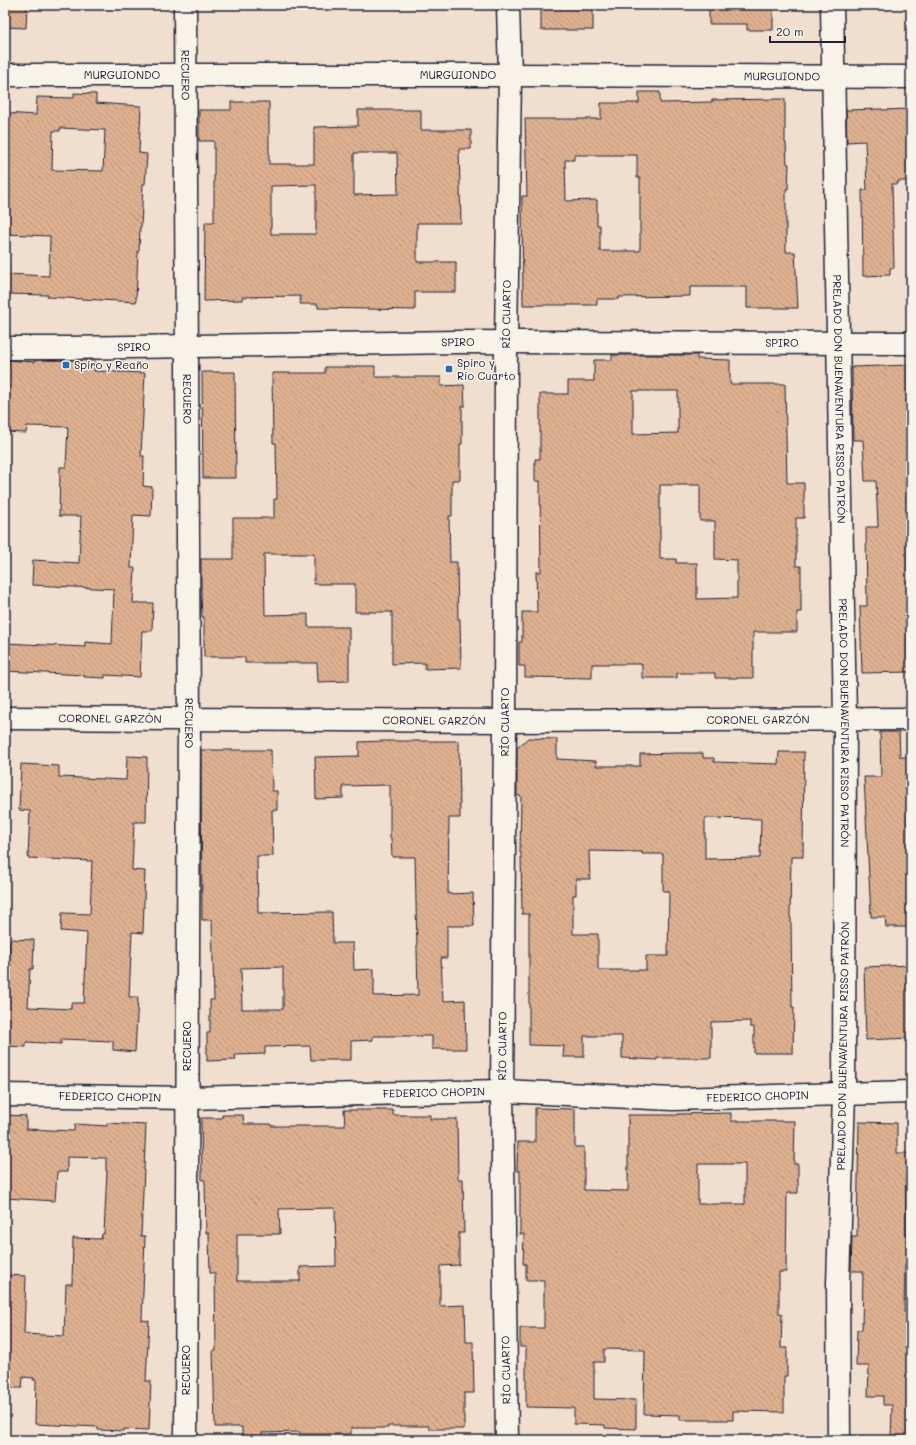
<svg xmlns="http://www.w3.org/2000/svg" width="916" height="1445" font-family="Mali,sans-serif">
<defs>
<pattern id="building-back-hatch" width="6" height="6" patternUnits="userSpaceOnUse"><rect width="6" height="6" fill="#deb090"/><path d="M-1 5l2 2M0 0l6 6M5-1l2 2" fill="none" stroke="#be977d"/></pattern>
</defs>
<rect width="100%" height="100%" fill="#f0dfce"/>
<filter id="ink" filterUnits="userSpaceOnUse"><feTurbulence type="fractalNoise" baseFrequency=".025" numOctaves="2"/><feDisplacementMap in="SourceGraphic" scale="8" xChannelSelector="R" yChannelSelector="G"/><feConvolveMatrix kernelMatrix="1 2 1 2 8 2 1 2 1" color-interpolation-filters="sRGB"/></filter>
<g filter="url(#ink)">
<g fill="url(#building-back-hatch)" stroke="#22223b" fill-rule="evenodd">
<path d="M5,5H27L26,28L5,27Z"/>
<rect x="541" y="5" width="52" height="25"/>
<path d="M709,5H773V30H747V24H709Z"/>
<path d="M639,92H660V103L712,102V100L785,99V143H786L787,164H789L788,189H786V252H795L798,308H747V287H690V296L619,297V299H597V305H523L522,196H527L525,119H601V103H639ZM574,155H637V178H640V251H600V225H597V200L566,201L565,160H574Z"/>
<path d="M74,93L96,94V103L141,106L139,153L147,154L145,184H143L141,227H140L139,251H138L136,302L48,297V295L5,294V274L49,276L50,236L5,234V113L36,115L37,97L74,98ZM60,128L105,130L103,171L52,170L53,131H60Z"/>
<path d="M231,102H269V164H314V127L358,126V110H421V130H471V149H459L461,223H417V262H456V292H415V310L318,308V304H300V296L242,297V300L204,301L205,222H214V141H199V110H231ZM354,153H397L398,194L354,195ZM316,185V234H271V186Z"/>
<path d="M882,109V110L911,109V181H898V184H892L894,268H890V275L863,276L862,190H867L865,141L847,142L846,110Z"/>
<path d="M612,355H697V359L730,360V384H785L787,483H804V518H796V566H801V612H797V632H753V678H715V673H677V678H642V664H592V678L525,677V666H519V642H522V612H537L536,572H541L540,481H535V459H540V394H568V381H594V360H612ZM633,391H678V433L633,434ZM660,485H700V521H715V559L737,560V598L697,599V563H676V559H660Z"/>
<path d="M5,360L35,362V360H95L94,371L145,373L141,456H144L143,486L152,487L151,516L133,515L131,568H135L133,603H153L152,631H142L140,677L105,675V678L84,677V675L5,671V643L85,647V642L112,644L114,589L32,585L33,560L79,563L81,516H59L60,467H66L68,427L27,426L26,433L5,432Z"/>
<path d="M911,365V480H906L908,525H911V558H910L911,672L862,673L860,606H867L866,527H878L876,481H865L863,440H853L852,367Z"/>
<path d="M355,366H375V377H441V386L464,385L465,406H462V444H460V480H452V516H449L450,562H457L458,619H460L461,668L425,669V663L392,664V612H355V584H314V554H264L265,615L308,614V627H349V681L318,682L317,663H245V657H204V617H202L201,595V559H233V518H274V499H277L276,443H273L272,373H325V367H355Z"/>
<path d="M202,372H235L236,478H203Z"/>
<path d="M880,732H899L900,757H911V847H910L911,927H886L885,917H871L864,777H881Z"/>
<path d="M528,738L557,739V759L596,761V766H640V754L677,753H703V758H714V762L778,764L779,752H804L803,857H791L790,918H791L792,1007H794L793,1053H754V1027H750V1021L711,1022V1058H657V1060L622,1058V1036H584V1057H563L564,1046L529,1045V914H522L521,853H520L521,796H517V748ZM705,818L761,819L760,858L705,859ZM589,851L642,852V854H663V891H669L668,956H646V970H598V934H573V895H576V879H590Z"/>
<path d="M384,741H459L460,818H449L448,894L473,893L474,926H447V958H441L443,1001L465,1000L466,1049H432V1036H373V1040L351,1041V1060H311L310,1046L265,1047V1054L235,1055L236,1060L207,1061V1033H210V1000H214L212,920H202L201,750H271L272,791H277V810H272L273,856H257L258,913L332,912L333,943H353L354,970L374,969V996L418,995L415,857H392L391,838H390V785L343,786V798L316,799L315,757L359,756V742ZM283,967V1009H242L241,968Z"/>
<path d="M127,756L147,757L146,822H134L132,870L145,871L143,933L132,932L129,997H138L135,1052L113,1050V1041L61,1039V1044L26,1042V1047L5,1046V974H8L10,939L34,940L33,969H30L28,1007L71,1009V1003H84L87,933L61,931L62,913L90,914L92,861L28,858L30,811L19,810L21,764L59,766V777L126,780Z"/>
<path d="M911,965V1038L866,1040L864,967Z"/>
<path d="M535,1108L575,1109V1147H584V1190L628,1191V1115H678V1114L731,1113V1121H795L794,1164H798V1193H787L786,1272H779V1314H782L781,1348H787V1376H784V1412L733,1411V1420H680V1415L644,1414L645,1351L644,1350L604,1349V1362H594V1399L636,1400V1429L605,1428V1425L574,1424V1408L526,1407V1347H520V1328H544V1280H526V1264H523L524,1234H520V1171H517L518,1142H535ZM698,1164H745V1204H698Z"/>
<path d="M344,1110H393V1115H430V1119H457L458,1179H463L464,1233H459V1265L440,1266V1306L465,1305L466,1342H473L474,1393H464V1429H429V1426H388V1428H351V1434H300V1432L262,1433V1439H242V1427H215L213,1350H216L215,1273H210L209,1233H206L205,1180H202L201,1118H222V1115H243L244,1124H271V1126H345ZM335,1208L336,1266L300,1267V1281H237V1234H280L279,1209Z"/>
<path d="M5,1115L26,1116V1129L74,1131L75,1124L107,1126V1123L146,1125L141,1236H145L142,1320L149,1321L146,1381H151L149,1430L124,1429V1431L98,1430V1427L35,1424L36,1380H33L34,1378L23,1377L22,1388H5V1275L26,1276L24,1334L64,1336L66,1284H72L73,1238L101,1239L102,1234H104L107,1171H106V1158L67,1157V1172H57L55,1201L5,1198Z"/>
<path d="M859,1122L897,1123V1153H911V1175H906V1235H911V1264H905L904,1312H911L910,1440H891L892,1405H883V1396H868L869,1366H856L857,1330H862L863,1271H851L852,1237H857Z"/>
</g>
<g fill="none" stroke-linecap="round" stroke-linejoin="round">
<defs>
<g id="minor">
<path id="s1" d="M185,5L189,720L186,1440"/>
<path id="s2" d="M832,5L845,718L844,1094L838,1284L839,1440"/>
<path id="s3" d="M5,75H510L911,77"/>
<path id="s4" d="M5,348H64L457,342L911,343"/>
<path id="s5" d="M5,718L505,721L911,719"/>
<path id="s6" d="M5,1095L187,1098L502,1091L673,1099L911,1092"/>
<path id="s7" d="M507,1440L502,1091L505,721L506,342L510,75L508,5"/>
</g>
</defs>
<use href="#minor" stroke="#22223b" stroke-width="25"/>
<use href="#minor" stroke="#f7f3e8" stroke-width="22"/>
</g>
</g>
<g fill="#1f6fb2" stroke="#f7f3e8" stroke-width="1.5">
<rect x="62" y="361" width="8" height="8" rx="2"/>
<rect x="445" y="365" width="8" height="8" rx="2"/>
</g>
<g text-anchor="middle" stroke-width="3" stroke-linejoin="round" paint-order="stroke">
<g font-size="11" fill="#22223b" stroke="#f7f3e8">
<text dy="4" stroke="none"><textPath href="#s3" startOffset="117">MURGUIONDO</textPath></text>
<text dy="4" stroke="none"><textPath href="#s1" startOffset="70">RECUERO</textPath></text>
<text dy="4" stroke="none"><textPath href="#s3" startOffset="453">MURGUIONDO</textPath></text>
<text dy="4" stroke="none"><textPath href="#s3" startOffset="777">MURGUIONDO</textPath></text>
<text dy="4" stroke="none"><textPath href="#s7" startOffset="1126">RÍO CUARTO</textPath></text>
<text dy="4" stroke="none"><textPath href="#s4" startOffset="453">SPIRO</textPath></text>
<text dy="4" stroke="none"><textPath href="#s4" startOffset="777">SPIRO</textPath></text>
<text dy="4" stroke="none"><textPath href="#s4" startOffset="129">SPIRO</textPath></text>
<text dy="4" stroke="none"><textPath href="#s1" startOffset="394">RECUERO</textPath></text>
<text dy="4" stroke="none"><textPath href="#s2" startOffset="394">PRELADO DON BUENAVENTURA RISSO PATRÓN</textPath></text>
<text dy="4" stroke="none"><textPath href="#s5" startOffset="105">CORONEL GARZÓN</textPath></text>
<text dy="4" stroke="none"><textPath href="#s5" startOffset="753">CORONEL GARZÓN</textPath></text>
<text dy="4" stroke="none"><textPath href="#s5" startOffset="429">CORONEL GARZÓN</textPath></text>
<text dy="4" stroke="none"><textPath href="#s1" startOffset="718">RECUERO</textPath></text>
<text dy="4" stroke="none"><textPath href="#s7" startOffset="718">RÍO CUARTO</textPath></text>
<text dy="4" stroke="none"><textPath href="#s2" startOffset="718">PRELADO DON BUENAVENTURA RISSO PATRÓN</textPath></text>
<text transform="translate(187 1046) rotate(-90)" y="4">RECUERO</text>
<text dy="4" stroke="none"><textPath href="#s7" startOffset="394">RÍO CUARTO</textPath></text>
<text transform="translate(843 1046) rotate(-89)" y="4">PRELADO DON BUENAVENTURA RISSO PATRÓN</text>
<text dy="4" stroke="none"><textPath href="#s6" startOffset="429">FEDERICO CHOPIN</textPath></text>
<text dy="4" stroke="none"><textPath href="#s6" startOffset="105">FEDERICO CHOPIN</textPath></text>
<text dy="4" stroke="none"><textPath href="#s6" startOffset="753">FEDERICO CHOPIN</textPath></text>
<text transform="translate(186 1370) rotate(-90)" y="4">RECUERO</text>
<text transform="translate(506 1370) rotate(-91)" y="4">RÍO CUARTO</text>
</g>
<g font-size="11" fill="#22223b" stroke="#f7f3e8" text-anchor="start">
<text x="457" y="367">Spiro y<tspan x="457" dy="13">Río Cuarto</tspan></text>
<text x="74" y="369">Spiro y Reaño</text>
</g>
</g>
<rect width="916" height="1445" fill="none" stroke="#f7f3e8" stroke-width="20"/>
<rect x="10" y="10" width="896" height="1425" fill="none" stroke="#22223b" stroke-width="1.5" filter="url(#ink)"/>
<path d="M770 36v6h75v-6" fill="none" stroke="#22223b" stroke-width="2"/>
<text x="776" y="36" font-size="12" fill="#22223b" stroke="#f7f3e8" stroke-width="3" paint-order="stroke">20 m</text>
</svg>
